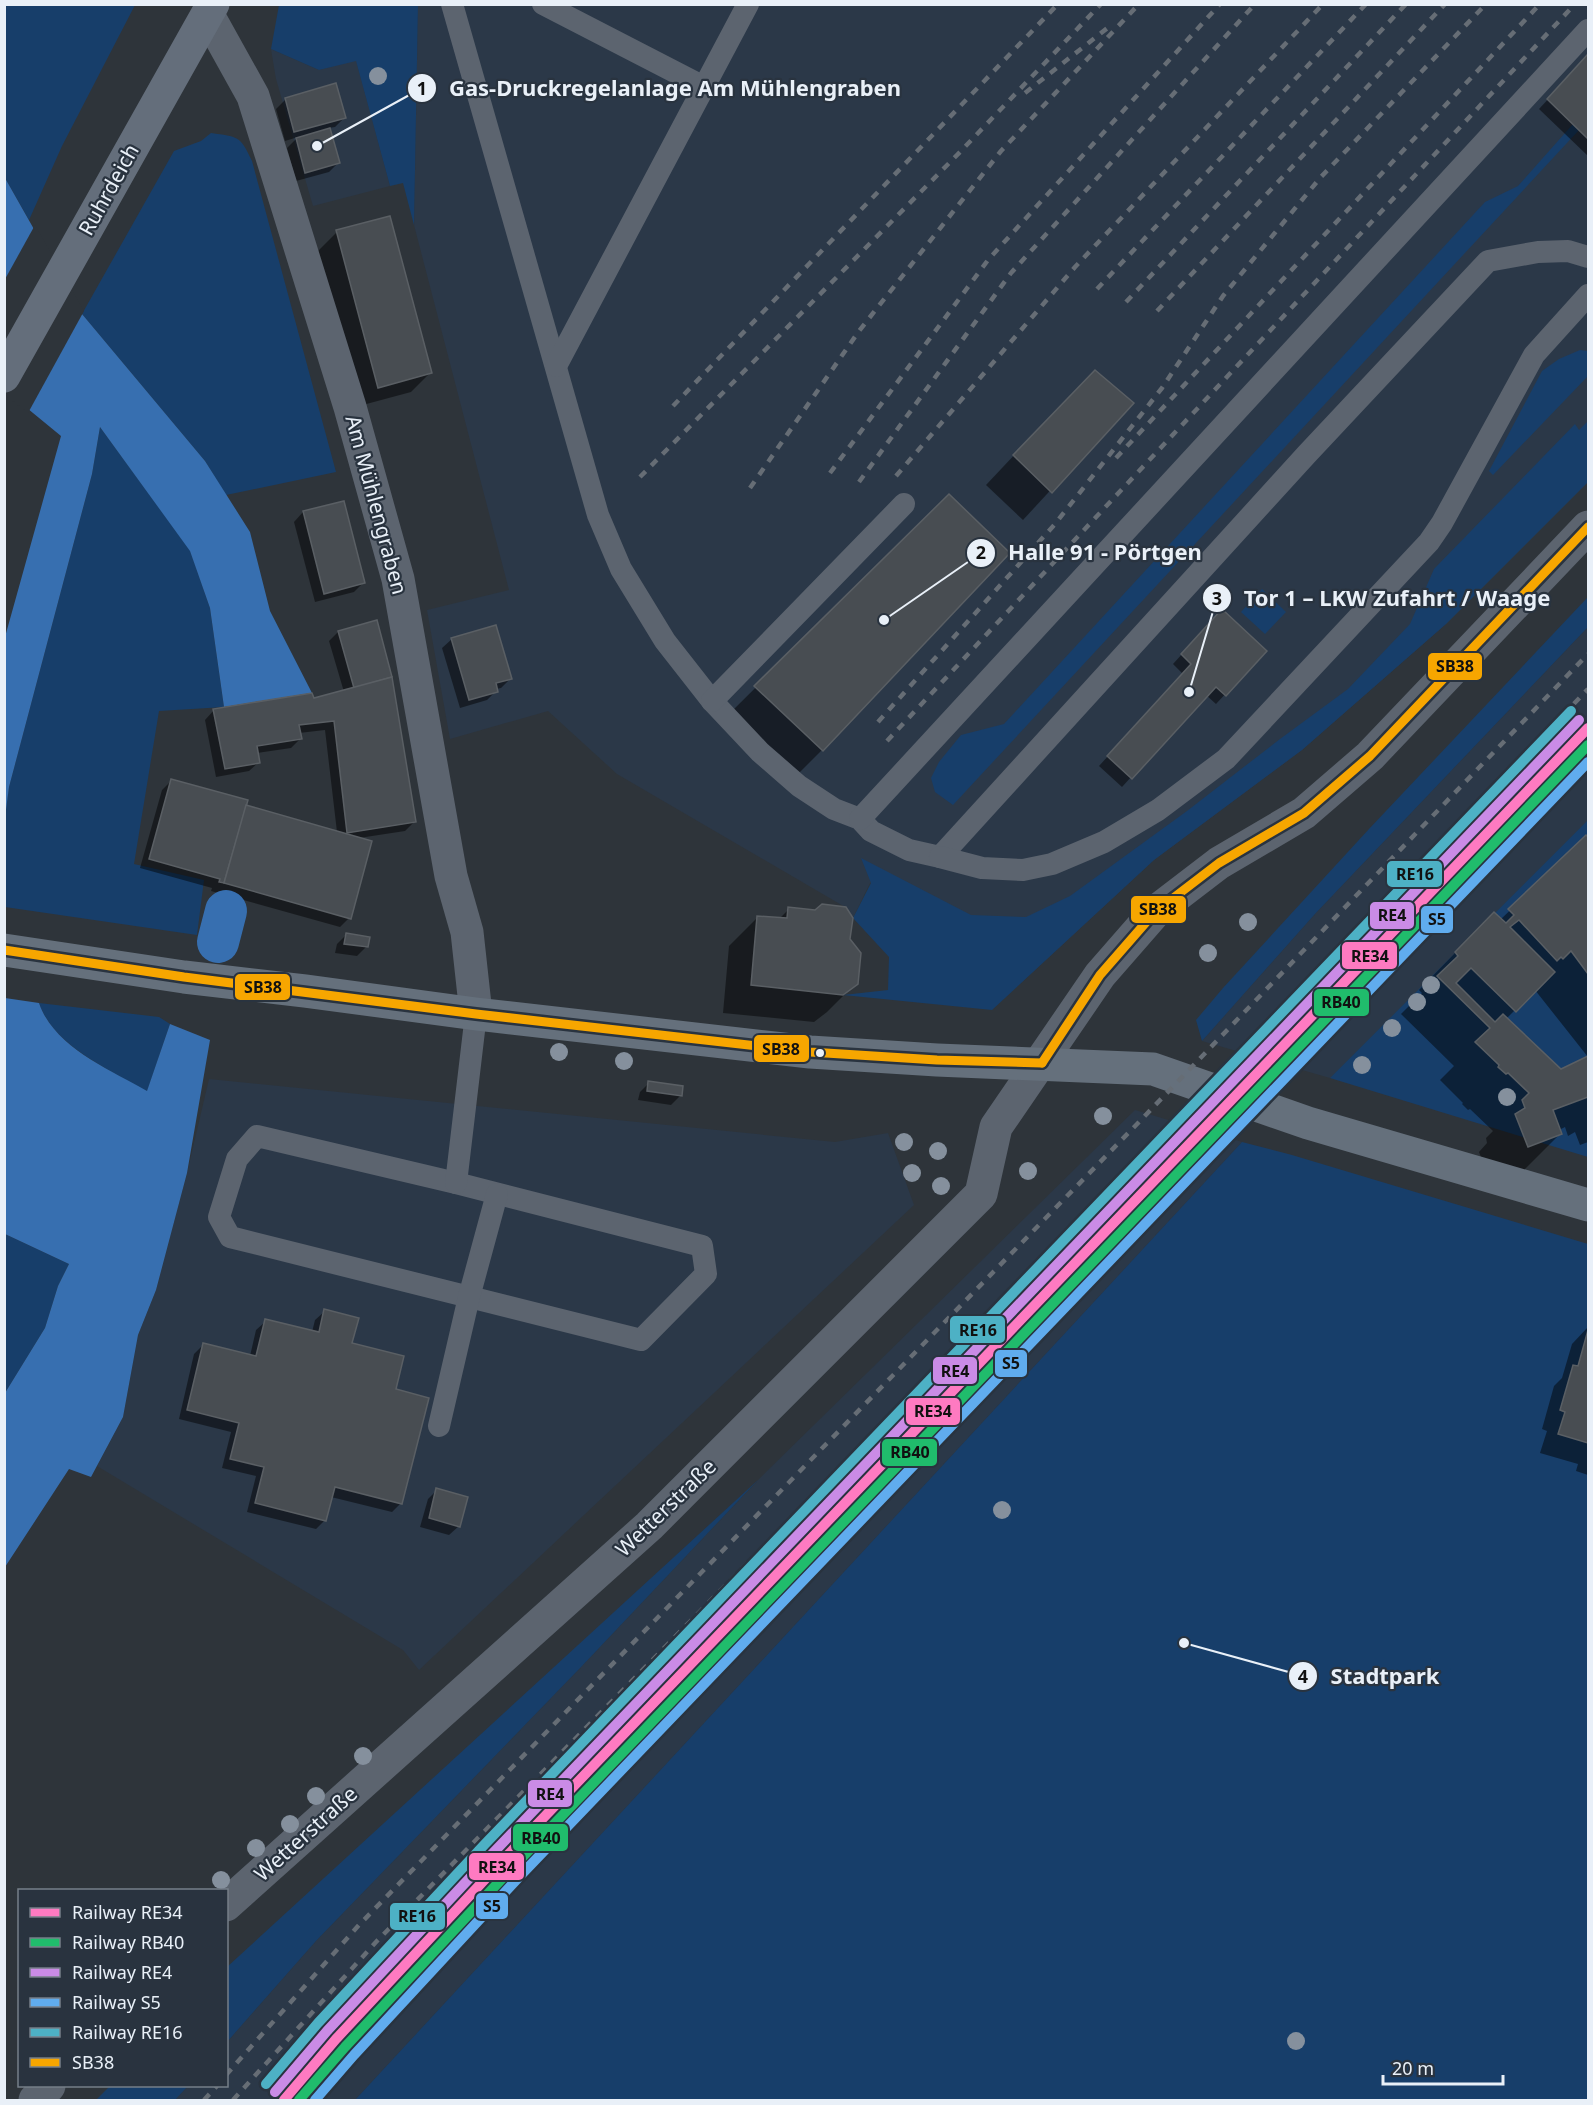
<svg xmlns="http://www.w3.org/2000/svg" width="1593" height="2105" font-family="'Noto Sans',sans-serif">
<rect width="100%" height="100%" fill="#2e343a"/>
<g fill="#2b3848">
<path d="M418,5H1588V482L1446,624L1302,750L1154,860L1022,982L870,883L853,918L845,907L617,774L548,711L450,739L427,610L509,590L414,225Z"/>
<path d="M271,49L319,70L356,60L390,186L313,206L276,79Z"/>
<path d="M1588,627V820L1330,1078L1202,1041L1315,914Z"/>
<path d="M209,1079L835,1142L888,1133L914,1205L419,1670L403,1650L97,1466L123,1417L138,1335L156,1290L187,1173Z"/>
<path d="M1135,1110L1242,1142L355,2100H175L188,2086H226L227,2042L316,1941L583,1665L758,1480Z"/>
</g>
<g fill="#173e6a">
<path d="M4,5H135L62,146L29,220L5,178Z"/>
<path d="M279,5H418L414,225L403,183L390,186L356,61L319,70L271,49Z"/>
<path d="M1573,124L1579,130L953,805L935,792L931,778L939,762L961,735L1004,724L1485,202L1518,186Z"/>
<path d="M211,133C238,137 240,135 252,161L336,472L226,495L205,461L82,314L174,151L201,141Z"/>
<path d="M1580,350L1588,351V376L1493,475L1489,471L1542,371L1559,359Z"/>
<path d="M1588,421V482L1446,624L1302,750L1154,860L992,1010L843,995L888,990L889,957L853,918L871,883L861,858L971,915L1026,917L1070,896L1187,811L1280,739L1348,689L1410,624L1434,569L1575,424L1579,430Z"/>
<path d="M100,427L190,550L210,608L224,707L159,711L134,864L204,880L197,935L5,907L4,817L9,787L92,474Z"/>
<path d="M1262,589L1286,612L1265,634L1241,612Z"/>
<path d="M1588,597V627L1315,914L1202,1041L1196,1020L1223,988L1369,829Z"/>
<path d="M1588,820V1157L1330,1078Z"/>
<path d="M39,1003L159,1017L170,1024L147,1092C110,1069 54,1047 39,1003Z"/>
<path d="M1242,1142L1292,1155L1588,1244V1330L1578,1366L1573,1365L1560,1410L1565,1412L1558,1433L1588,1443V2100H355Z"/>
<path d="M5,1234L69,1264L58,1286L45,1328L5,1393Z"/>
<path d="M758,1480L583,1665L316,1941L227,2042V1967Z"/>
<path d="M110,2086H188L175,2100H96Z"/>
</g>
<g fill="#376fb0">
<path d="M5,178L82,314L205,461L250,532L270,611L312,693L224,707L210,608L190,551L100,427L92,474L9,787L5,817V637L61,436L5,390Z"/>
<path d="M5,998L39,1003C54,1047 109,1069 147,1091L170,1024L210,1040L187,1173L156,1290L138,1335L123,1417L91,1477L69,1469L5,1567V1393L45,1328L58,1286L69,1264L5,1234Z"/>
</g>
<path fill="#2e343a" d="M35,225L84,311L28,413L4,394V281Z"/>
<g fill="#0007" fill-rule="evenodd">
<path d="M1588,56V156L1539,109Z"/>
<path d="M286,99L345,117L335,127L329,128L338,163L329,172L296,181L287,148L298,137L285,141L276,109Z"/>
<path d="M337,232L430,373L411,392L359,406L318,251Z"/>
<path d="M1066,400L1131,403L1023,520L986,485Z"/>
<path d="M949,496L822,750L794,778L727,716Z"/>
<path d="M303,512L363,583L354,592L315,602L294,522Z"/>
<path d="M1213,620L1265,651L1216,704L1206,695L1122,787L1099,766L1183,674L1173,664Z"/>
<path d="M338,632L414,822L405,831L359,838L349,918L340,927L211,891L212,888L140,868L162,790L172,780L245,806L337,832L325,730L299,733L300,739L291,748L257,753L259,762L249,771L216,777L205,720L214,710L313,699L344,692L329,641Z"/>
<path d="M452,639L510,679L501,688L496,689V691L487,700L460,708L442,648Z"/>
<path d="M1586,837L1588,840V1142L1580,1145L1575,1132L1568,1136L1565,1127L1559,1130L1560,1134L1523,1171L1491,1183L1479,1152L1487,1143L1486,1138L1493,1131L1470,1109L1468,1110L1462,1104L1463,1103L1440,1080L1454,1066L1401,1014L1422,993L1419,990L1457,951L1500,920ZM1535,990L1588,1057L1560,1071L1506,1019Z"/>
<path d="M789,909L849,939L856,983L827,1012L814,1022L723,1013L729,946L758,917L779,919Z"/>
<path d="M346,935L367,946L357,956L335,953L337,944Z"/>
<path d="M649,1083L681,1095L671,1105L638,1100L640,1092Z"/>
<path d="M325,1311L350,1344L394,1390L401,1503L392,1512L331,1497L325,1520L316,1529L247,1512L256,1476L222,1468L231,1432L179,1419L194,1354L204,1344L250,1356L256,1330L266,1321L312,1332L315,1320Z"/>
<path d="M1588,1327V1475L1576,1471L1578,1464L1540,1453L1547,1431L1542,1429L1554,1386L1562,1378L1572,1344Z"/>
<path d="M437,1490L459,1526L449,1535L420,1527L428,1499Z"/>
</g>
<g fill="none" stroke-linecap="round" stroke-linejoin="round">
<path stroke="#376fb0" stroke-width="42" d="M218,942L226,911"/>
</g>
<g fill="#484d52" stroke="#5a5f64" stroke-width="1.5">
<path d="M1588,54V139L1547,99Z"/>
<path d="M336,83L346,118L294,132L285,98Z"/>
<path d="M330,128L340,163L305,173L296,138Z"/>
<path d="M390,216L432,373L378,388L336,230Z"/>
<path d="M1095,370L1134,403L1052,493L1013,455Z"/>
<path d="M949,494L1010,553L823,751L754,686Z"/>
<path d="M344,501L365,583L324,594L303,511Z"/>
<path d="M1222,609L1267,651L1226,696L1216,687L1132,779L1107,756L1191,664L1181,654Z"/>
<path d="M377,620L392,677L354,688L338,631Z"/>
<path d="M496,625L512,679L496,683L498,692L469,700L451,638Z"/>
<path d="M392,677L416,822L347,833L334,721L299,725L302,739L257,746L260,763L225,769L213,709L312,693L314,698Z"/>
<path d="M171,779L248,800L224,883L219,882L220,879L149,859Z"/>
<path d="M246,805L372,841L351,919L224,883Z"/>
<path d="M1586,835L1588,837V974L1571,951L1563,959L1561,957L1557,961L1519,920L1510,927L1555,972L1516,1012L1471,968L1456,983L1495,1022L1503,1014L1561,1069L1588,1056V1097L1553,1110L1562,1134L1528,1147L1515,1114L1525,1108L1522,1100L1529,1093L1508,1073L1506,1074L1498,1067L1499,1065L1475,1042L1490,1028L1437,976L1458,956L1455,952L1494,912L1506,923L1514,915L1508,909Z"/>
<path d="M822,904L846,907L853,918L850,939L861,953L858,984L843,995L751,985L757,916L787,918L788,907L815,910Z"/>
<path d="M346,933L370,937L368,947L344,944Z"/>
<path d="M648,1081L683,1086L682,1096L647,1091Z"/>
<path d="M324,1309L359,1318L352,1343L404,1356L396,1389L429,1398L402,1504L335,1487L326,1521L255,1503L264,1467L230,1459L239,1423L187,1410L203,1343L256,1356L265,1319L319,1332Z"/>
<path d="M1588,1330V1443L1558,1434L1565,1412L1560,1410L1573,1365L1578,1366Z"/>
<path d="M436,1488L468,1497L460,1527L429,1518Z"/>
</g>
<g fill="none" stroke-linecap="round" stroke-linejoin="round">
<g stroke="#5c646f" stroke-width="22">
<path d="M452,4L598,515L621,569L665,641L712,701L760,752L799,786L834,809L860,819L871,831L909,850L940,857L1307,454L1488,261L1538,252L1568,251L1588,257"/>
<path d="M543,4L704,87"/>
<path d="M556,366L748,4"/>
<path d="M712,701L904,504"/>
<path d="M860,819L1588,30"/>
<path d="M940,857L982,868L1023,870L1052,864L1104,842L1158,810L1226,759L1429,542L1442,523L1534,355L1588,295"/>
<path d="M257,1136L456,1183L702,1246L706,1274L641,1340L230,1237L219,1217L237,1159Z"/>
<path d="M456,1183L476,1014"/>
<path d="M439,1426L469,1297L497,1194"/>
</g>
<g stroke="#5c646f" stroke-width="33">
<path d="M208,15L253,96L350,407L398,579L451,876L467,932L476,1014"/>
<path d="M226,1905L649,1526L981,1194L996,1127L1100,975L1155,912L1219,863L1304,813L1370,756L1588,527"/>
<path d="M35,2100L49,2086"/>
</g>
<path stroke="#65707c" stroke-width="33" d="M4,950L184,977L305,991L476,1014L810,1052L937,1060L1153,1069L1308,1123L1588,1205"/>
<path stroke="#646e7b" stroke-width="33" d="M4,376L213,4"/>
<g stroke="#666d75" stroke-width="4.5" stroke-dasharray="8 8" stroke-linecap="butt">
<path d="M1025,93L1110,26"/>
<path d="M1097,289L1366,4"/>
<path d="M1126,302L1406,4"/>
<path d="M1157,311L1445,4"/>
<path d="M673,406L1058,4"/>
<path d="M1116,458L1540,4"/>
<path d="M830,473L988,260L1220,4"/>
<path d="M896,476L1075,267L1323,4"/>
<path d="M640,477L960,152L1101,4"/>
<path d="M859,482L1011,273L1255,4"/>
<path d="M750,488L859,331L1001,151L1139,4"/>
<path d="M878,722L1055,524L1162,388L1223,296L1320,178L1486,4"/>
<path d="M887,741L1575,4"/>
<path d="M226,2075L359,1925L1139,1122L1588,654"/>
<path d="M204,2100L217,2086"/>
<path d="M233,2100L376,1942L916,1391L1588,689"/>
</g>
<defs>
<g id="bus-1">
<path d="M4,950L184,977L476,1014L810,1052L937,1060L1042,1063"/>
<path d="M1042,1063L1100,975L1155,912L1219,863L1304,813L1370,756L1588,527"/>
</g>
</defs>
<use href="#bus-1" stroke="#29333f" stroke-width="14"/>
<use href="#bus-1" stroke="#f7a600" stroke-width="9"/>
<defs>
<path id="rail-1" d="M284,2100L336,2039L502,1861L1588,728"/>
<path id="rail-2" d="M299,2100L345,2047L511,1869L1588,745"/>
<path id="rail-3" d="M275,2092L327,2031L493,1853L1579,720"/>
<path id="rail-4" d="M315,2100L354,2055L519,1877L1588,762"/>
<path id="rail-5" d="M266,2084L318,2023L485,1844L1571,711"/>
</defs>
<use href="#rail-1" stroke="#29333f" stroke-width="15"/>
<use href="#rail-2" stroke="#29333f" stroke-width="15"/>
<use href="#rail-3" stroke="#29333f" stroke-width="15"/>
<use href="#rail-4" stroke="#29333f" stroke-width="15"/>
<use href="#rail-5" stroke="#29333f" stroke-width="15"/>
<use href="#rail-1" stroke="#fe7ac1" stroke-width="10"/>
<use href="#rail-2" stroke="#20bc6c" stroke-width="10"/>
<use href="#rail-3" stroke="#ca8be6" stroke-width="10"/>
<use href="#rail-4" stroke="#60acee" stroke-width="10"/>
<use href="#rail-5" stroke="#4db1c5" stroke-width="10"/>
</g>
<g fill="#85909d">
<circle cx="378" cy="76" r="9"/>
<circle cx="1248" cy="922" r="9"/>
<circle cx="1208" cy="953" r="9"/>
<circle cx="1431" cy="985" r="9"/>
<circle cx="1417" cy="1002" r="9"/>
<circle cx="1392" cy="1028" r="9"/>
<circle cx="559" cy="1052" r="9"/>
<circle cx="624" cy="1061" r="9"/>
<circle cx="1362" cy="1065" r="9"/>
<circle cx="1507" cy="1097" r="9"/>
<circle cx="1103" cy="1116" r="9"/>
<circle cx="904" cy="1142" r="9"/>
<circle cx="938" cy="1151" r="9"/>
<circle cx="1028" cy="1171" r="9"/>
<circle cx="912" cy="1173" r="9"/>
<circle cx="941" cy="1186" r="9"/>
<circle cx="1002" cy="1510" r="9"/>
<circle cx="363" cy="1756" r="9"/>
<circle cx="316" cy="1796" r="9"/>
<circle cx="290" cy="1824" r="9"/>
<circle cx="256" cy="1848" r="9"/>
<circle cx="221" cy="1880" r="9"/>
<circle cx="1296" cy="2041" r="9"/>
</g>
<circle fill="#e9f0f8" stroke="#29333f" stroke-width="2" cx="820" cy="1053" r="5"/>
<g text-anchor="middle" stroke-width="4.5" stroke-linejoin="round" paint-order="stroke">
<g font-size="21" fill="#e9f0f8" stroke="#29333f">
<text transform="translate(109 190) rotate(-61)" y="7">Ruhrdeich</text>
<text transform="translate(376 505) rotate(75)" y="7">Am Mühlengraben</text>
<text transform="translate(666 1508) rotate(-44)" y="7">Wetterstraße</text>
<text transform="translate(306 1834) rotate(-42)" y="7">Wetterstraße</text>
</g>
</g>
<path fill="none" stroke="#e9f0f8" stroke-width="2" d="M317 146L422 88M884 620L981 553M1189 692L1217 598M1184 1643L1303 1676"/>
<g fill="#e9f0f8" stroke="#29333f" stroke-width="2">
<circle cx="317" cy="146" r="6"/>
<circle cx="884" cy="620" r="6"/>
<circle cx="1189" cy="692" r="6"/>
<circle cx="1184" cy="1643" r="6"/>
<circle cx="422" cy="88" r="15"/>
<circle cx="981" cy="553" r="15"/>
<circle cx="1217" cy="598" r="15"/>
<circle cx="1303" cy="1676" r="15"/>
</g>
<g font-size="18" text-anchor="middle" font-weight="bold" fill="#111">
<text x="422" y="95">1</text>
<text x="981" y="559">2</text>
<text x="1217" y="605">3</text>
<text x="1303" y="1683">4</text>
</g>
<g font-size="22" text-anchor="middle" font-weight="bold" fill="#e9f0f8" stroke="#29333f" stroke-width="4.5" stroke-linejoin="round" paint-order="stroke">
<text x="675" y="96">Gas-Druckregelanlage Am Mühlengraben</text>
<text x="1105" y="560">Halle 91 - Pörtgen</text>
<text x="1397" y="606">Tor 1 – LKW Zufahrt / Waage</text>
<text x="1385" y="1684">Stadtpark</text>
</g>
<g stroke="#29333f" stroke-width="2">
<rect x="1427" y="652" width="56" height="29" rx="6" fill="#f7a600"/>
<rect x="1386" y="860" width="57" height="28" rx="6" fill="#4db1c5"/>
<rect x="1130" y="895" width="57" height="29" rx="6" fill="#f7a600"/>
<rect x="1369" y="901" width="46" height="29" rx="6" fill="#ca8be6"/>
<rect x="1420" y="905" width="34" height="29" rx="6" fill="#60acee"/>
<rect x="1341" y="941" width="57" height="29" rx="6" fill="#fe7ac1"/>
<rect x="234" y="973" width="57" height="28" rx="6" fill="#f7a600"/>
<rect x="1313" y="988" width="57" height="29" rx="6" fill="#20bc6c"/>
<rect x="753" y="1034" width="57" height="29" rx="6" fill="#f7a600"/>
<rect x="949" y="1315" width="57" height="29" rx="6" fill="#4db1c5"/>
<rect x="994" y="1349" width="34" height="29" rx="6" fill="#60acee"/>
<rect x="932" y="1356" width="46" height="29" rx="6" fill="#ca8be6"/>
<rect x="905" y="1397" width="56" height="29" rx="6" fill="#fe7ac1"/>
<rect x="881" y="1438" width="57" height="29" rx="6" fill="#20bc6c"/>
<rect x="527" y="1779" width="46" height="29" rx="6" fill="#ca8be6"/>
<rect x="512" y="1823" width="57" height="29" rx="6" fill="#20bc6c"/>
<rect x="468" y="1852" width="57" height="29" rx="6" fill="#fe7ac1"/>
<rect x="475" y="1892" width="34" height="28" rx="6" fill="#60acee"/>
<rect x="389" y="1902" width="57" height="29" rx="6" fill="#4db1c5"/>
</g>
<g font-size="16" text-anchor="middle" font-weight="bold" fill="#111">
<text x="1455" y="672">SB38</text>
<text x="1415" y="880">RE16</text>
<text x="1158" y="915">SB38</text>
<text x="1392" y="921">RE4</text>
<text x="1437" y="925">S5</text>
<text x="1370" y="962">RE34</text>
<text x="263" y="993">SB38</text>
<text x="1341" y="1008">RB40</text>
<text x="781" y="1055">SB38</text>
<text x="978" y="1336">RE16</text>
<text x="1011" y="1369">S5</text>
<text x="955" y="1377">RE4</text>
<text x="933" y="1417">RE34</text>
<text x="910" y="1458">RB40</text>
<text x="550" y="1800">RE4</text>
<text x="541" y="1844">RB40</text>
<text x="497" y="1873">RE34</text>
<text x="492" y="1912">S5</text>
<text x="417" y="1922">RE16</text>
</g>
<rect width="1593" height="2105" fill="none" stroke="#e9f0f8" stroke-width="12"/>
<rect x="18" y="1889" width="210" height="198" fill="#29333f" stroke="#767f89" stroke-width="1.5"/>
<rect x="30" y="1908" width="30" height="9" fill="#fe7ac1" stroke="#767f89" stroke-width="1.5"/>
<text x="72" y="1919" font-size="18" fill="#e9f0f8">Railway RE34</text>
<rect x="30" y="1938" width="30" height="9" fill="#20bc6c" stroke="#767f89" stroke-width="1.5"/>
<text x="72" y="1949" font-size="18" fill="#e9f0f8">Railway RB40</text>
<rect x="30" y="1968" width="30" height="9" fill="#ca8be6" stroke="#767f89" stroke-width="1.5"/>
<text x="72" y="1979" font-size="18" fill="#e9f0f8">Railway RE4</text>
<rect x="30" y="1998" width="30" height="9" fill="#60acee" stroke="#767f89" stroke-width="1.5"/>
<text x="72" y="2009" font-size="18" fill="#e9f0f8">Railway S5</text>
<rect x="30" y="2028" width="30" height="9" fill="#4db1c5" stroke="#767f89" stroke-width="1.5"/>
<text x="72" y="2039" font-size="18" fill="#e9f0f8">Railway RE16</text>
<rect x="30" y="2058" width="30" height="9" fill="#f7a600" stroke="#767f89" stroke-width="1.5"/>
<text x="72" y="2069" font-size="18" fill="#e9f0f8">SB38</text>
<path d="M1383 2075v9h120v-9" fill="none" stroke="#e9f0f8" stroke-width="3"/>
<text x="1392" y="2075" font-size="18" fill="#e9f0f8" stroke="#29333f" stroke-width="4.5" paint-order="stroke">20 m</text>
</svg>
